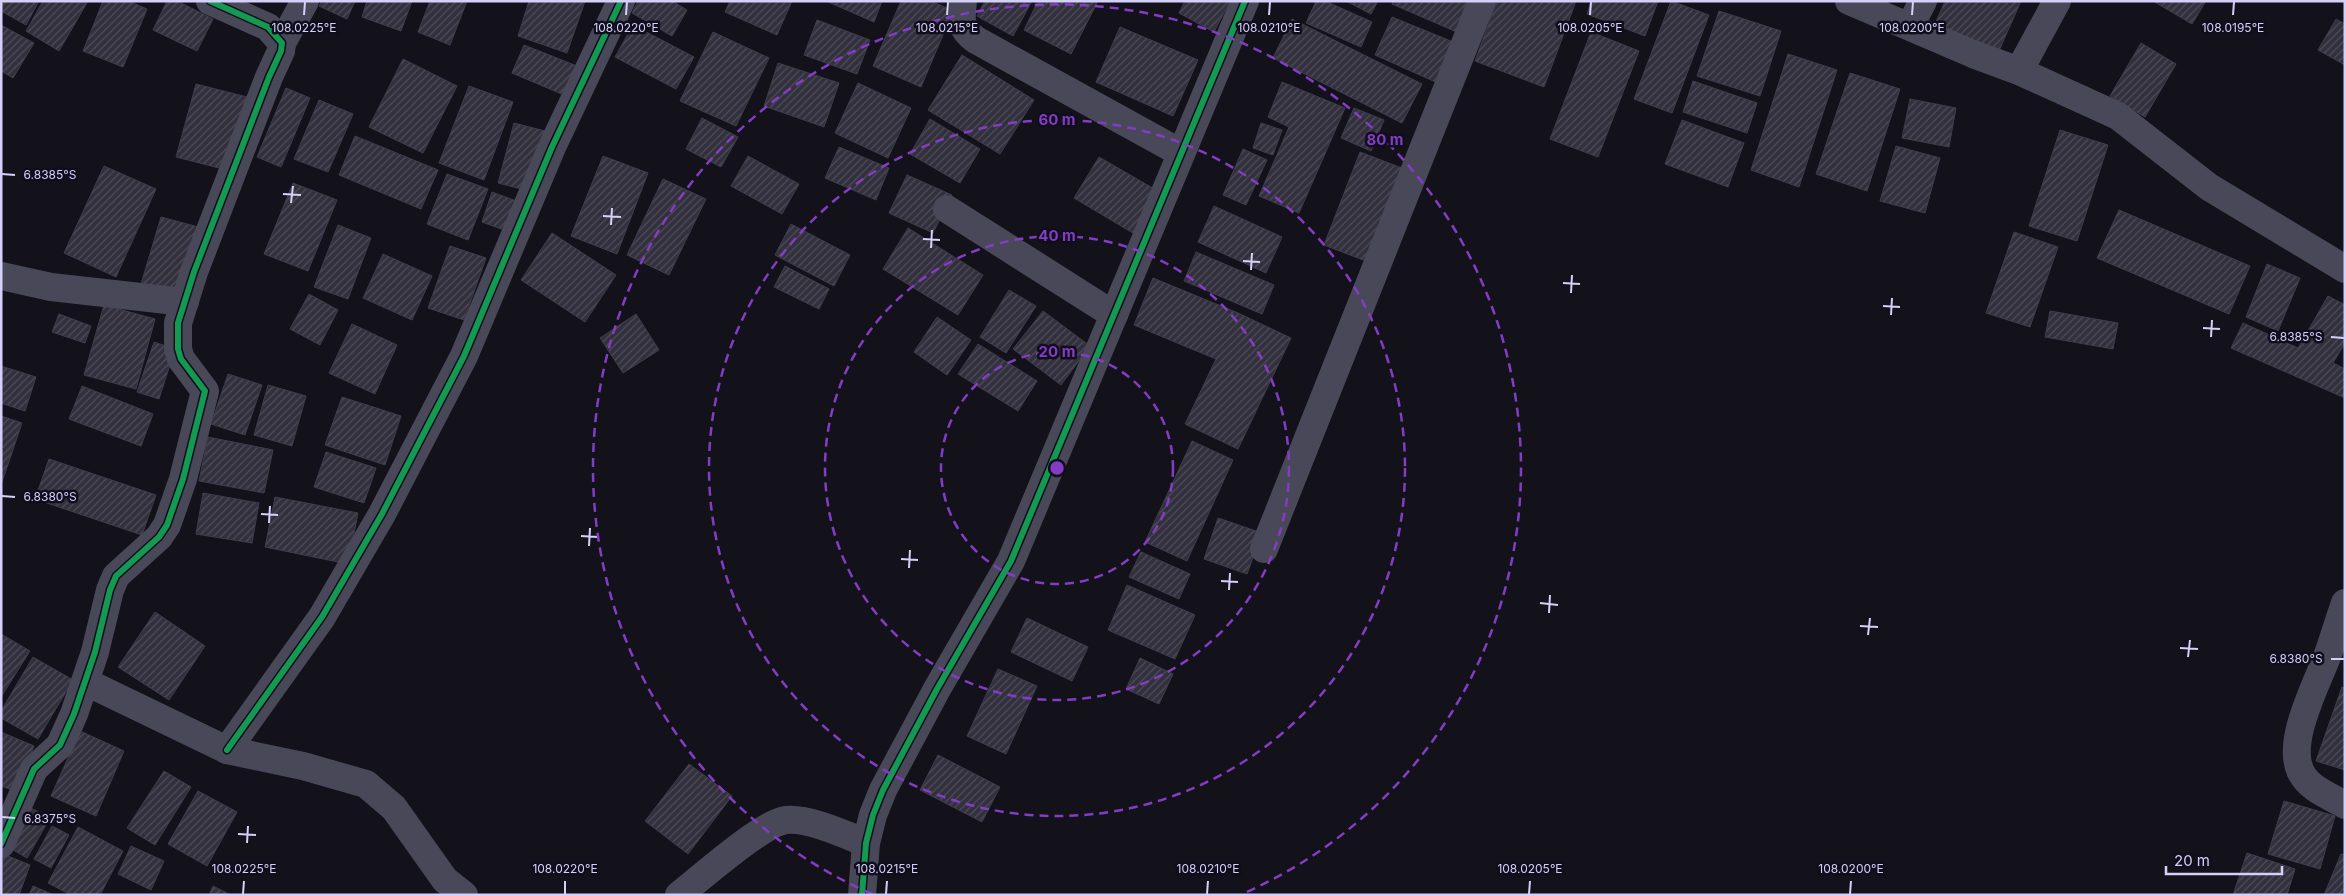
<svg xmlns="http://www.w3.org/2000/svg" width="2346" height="896" font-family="Inter,sans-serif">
<defs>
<pattern id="building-hatch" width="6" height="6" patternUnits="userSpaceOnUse" patternTransform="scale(1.25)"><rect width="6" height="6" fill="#31303c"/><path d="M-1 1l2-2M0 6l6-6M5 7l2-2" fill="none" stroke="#4e4d59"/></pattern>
</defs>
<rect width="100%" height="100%" fill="#13121a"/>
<g fill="url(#building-hatch)" stroke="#3f3c4d">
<path d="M1,1H39L26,25L1,11Z"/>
<path d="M43,1H88L59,51L26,31Z"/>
<path d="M103,1H128L147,9L123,67L83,51Z"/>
<path d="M167,1H177L213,19L197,51L153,30Z"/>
<path d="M322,1H355L347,19L319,6Z"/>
<path d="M367,1H412L401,31L362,17Z"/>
<path d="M430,1H467L450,45L418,32Z"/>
<path d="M529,1H585L567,53L518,36Z"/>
<path d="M638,1H672L687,10L672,36L632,13Z"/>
<path d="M730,1H792L777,35L725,12Z"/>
<path d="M826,1H882L874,22Z"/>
<path d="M901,1H931L953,11L921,87L873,66Z"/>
<path d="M985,1H1032L1013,36L977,16Z"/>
<path d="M1038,1H1098L1071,54L1024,30Z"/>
<path d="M1185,1H1230L1214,32L1179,13Z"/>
<path d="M1316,1H1325L1372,22L1361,47L1306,23Z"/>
<path d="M1346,1H1378L1371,14Z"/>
<path d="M1393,1H1473L1459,33L1392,4Z"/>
<path d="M1497,1H1576L1544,87L1475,61Z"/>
<path d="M1591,1H1658L1645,36L1587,14Z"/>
<path d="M1671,1L1709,15L1672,113L1634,99Z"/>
<path d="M1945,1H2021L1998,53L1935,24Z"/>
<path d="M2153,1H2206L2192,24Z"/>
<path d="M1719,11L1781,31L1760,96L1697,76Z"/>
<path d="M1392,17L1458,44L1440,84L1375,55Z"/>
<path d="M1292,19L1422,84L1402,123L1273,58Z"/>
<path d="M2336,19L2345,24V65L2318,50Z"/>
<path d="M817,20L870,40L857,74L804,55Z"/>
<path d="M1,25L34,43L13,78L1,71Z"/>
<path d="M633,25L694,57L676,89L615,57Z"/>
<path d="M1120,27L1198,60L1173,116L1096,82Z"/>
<path d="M713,32L769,58L736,126L680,101Z"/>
<path d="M1591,32L1639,51L1598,157L1550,139Z"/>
<path d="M2141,43L2176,64L2145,117L2110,96Z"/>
<path d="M524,45L577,66L564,95L512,73Z"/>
<path d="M1788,54L1837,70L1799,187L1751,170Z"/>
<path d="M962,55L1034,100L1000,154L928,110Z"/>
<path d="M403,59L457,86L423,153L369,127Z"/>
<path d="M778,63L839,83L824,127L764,106Z"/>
<path d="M1850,73L1900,89L1867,191L1816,174Z"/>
<path d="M1693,81L1757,103L1747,133L1683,112Z"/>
<path d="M1282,82L1345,108L1299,213L1259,196L1289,127L1268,117Z"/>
<path d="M858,83L911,108L888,158L835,133Z"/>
<path d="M196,84L247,97L227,170L176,157Z"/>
<path d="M469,86L513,102L484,180L439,163Z"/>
<path d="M286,88L310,98L281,167L257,157Z"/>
<path d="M1910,99L1956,108L1949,147L1902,138Z"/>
<path d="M319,100L353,114L328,172L294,159Z"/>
<path d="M1354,108L1384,120L1371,151L1341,138Z"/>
<path d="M702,118L738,137L721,167L686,149Z"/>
<path d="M930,119L980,149L960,183L910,154Z"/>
<path d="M1682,120L1744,143L1728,187L1665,164Z"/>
<path d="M514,123L545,131L529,191L498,183Z"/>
<path d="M1261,123L1282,130L1273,155L1253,148Z"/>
<path d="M2060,130L2108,145L2077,241L2029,226Z"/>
<path d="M355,136L438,170L421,209L339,175Z"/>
<path d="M1896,146L1940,158L1925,213L1880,201Z"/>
<path d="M839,147L889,168L876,200L825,178Z"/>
<path d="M1243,149L1267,160L1246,205L1223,195Z"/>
<path d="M1360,152L1407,170L1371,263L1324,245Z"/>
<path d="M603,156L648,173L617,254L571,236Z"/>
<path d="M748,156L799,184L782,214L731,186Z"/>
<path d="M1099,157L1163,194L1138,236L1074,198Z"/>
<path d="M104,166L156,189L116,277L64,253Z"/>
<path d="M447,174L488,189L468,240L427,224Z"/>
<path d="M907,175L952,195L933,233L889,213Z"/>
<path d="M663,179L706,199L669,275L627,255Z"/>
<path d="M293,183L337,200L308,271L264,254Z"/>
<path d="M492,192L522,203L512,233L482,222Z"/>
<path d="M1214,206L1282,237L1266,273L1198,242Z"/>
<path d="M2119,210L2250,266L2229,314L2097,258Z"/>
<path d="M161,217L202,228L183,296L141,284Z"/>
<path d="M791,224L850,255L834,286L775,255Z"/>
<path d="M338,225L371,238L348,299L314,287Z"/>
<path d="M908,228L983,275L958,315L883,269Z"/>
<path d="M2014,232L2058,247L2030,327L1986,313Z"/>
<path d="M552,233L616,275L585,322L521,280Z"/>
<path d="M450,246L486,258L464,320L428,308Z"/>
<path d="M1196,252L1274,285L1262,314L1184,281Z"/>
<path d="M383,254L432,276L412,320L363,298Z"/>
<path d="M2267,264L2300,278L2278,331L2246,317Z"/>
<path d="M785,266L829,289L819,309L774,287Z"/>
<path d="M1153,278L1238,313L1291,338L1238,449L1185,424L1216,359L1134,325Z"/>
<path d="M1009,290L1036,306L1006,353L980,337Z"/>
<path d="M309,294L338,310L320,345L290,329Z"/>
<path d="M2328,296L2345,305V343L2333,363L2345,369V398L2231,348L2243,323L2298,348Z"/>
<path d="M104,305L155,319L136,389L84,375Z"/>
<path d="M1043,311L1090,346L1061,385L1013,349Z"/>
<path d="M2050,311L2118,323L2113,349L2045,337Z"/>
<path d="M59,314L91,326L85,343L52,332Z"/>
<path d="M636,314L659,350L623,373L600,338Z"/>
<path d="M937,317L971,340L947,375L914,352Z"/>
<path d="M352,324L397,345L375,394L329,373Z"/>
<path d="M154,342L175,349L159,399L137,392Z"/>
<path d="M978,344L1037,381L1018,411L958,374Z"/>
<path d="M1,366L36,377L25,411L1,403Z"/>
<path d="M228,374L262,385L245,435L211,424Z"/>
<path d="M268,385L306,396L292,446L254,435Z"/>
<path d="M82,386L153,414L141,446L69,419Z"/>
<path d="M342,397L401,416L385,465L325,445Z"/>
<path d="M1,416L22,423L1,485Z"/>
<path d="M208,437L273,450L264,493L199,481Z"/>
<path d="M1192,441L1233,460L1187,561L1145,542Z"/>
<path d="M326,452L376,468L364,503L314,487Z"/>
<path d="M49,459L156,495L142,535L35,499Z"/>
<path d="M203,493L259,503L252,543L196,534Z"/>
<path d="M275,497L358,513L348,564L265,547Z"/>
<path d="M1218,518L1262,533L1247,574L1204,559Z"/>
<path d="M1141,552L1190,574L1179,599L1129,577Z"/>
<path d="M1127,585L1195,615L1175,659L1108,630Z"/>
<path d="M155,612L205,646L169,700L118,667Z"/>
<path d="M1027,618L1088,647L1072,681L1011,652Z"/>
<path d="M1,634L30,651L1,697Z"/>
<path d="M33,657L73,680L38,739L1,718V711Z"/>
<path d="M1140,658L1173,674L1159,704L1126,689Z"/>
<path d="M998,669L1037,686L1006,754L967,736Z"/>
<path d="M2342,687L2345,688V770L2316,761Z"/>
<path d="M80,731L124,751L96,816L51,796Z"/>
<path d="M1,732L34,746L15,791L1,786Z"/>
<path d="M938,755L1000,787L982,822L920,790Z"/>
<path d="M689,764L732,796L688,854L645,821Z"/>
<path d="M164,771L191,787L155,845L127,828Z"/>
<path d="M198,791L237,812L207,866L168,844Z"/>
<path d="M2284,801L2335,816L2320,869L2268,854Z"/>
<path d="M25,805L50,818L27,858L3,844Z"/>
<path d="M52,826L69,835L51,868L34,859Z"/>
<path d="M78,827L123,851L100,895H71L48,883Z"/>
<path d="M131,846L164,861L151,890L118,874Z"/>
<path d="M2247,853L2295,869L2287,895H2233Z"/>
<path d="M3,854L30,865L19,895H1Z"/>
<path d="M2341,854L2345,855V895H2324Z"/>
<path d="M33,886L54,895H29Z"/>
<path d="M213,886L231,895H209Z"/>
</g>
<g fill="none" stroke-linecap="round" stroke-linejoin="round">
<g stroke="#484859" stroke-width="28">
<path d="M963,1C961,20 959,28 976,40L1181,153"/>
<path d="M1849,1L1973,54L2019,71L2118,116L2209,187L2345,269"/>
<path d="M1910,26L1923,1"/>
<path d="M282,43L305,1"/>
<path d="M2019,71L2057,1"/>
<path d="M947,209L1114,315"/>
<path d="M1,276L51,287L185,302"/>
<path d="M1264,549L1482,1"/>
<path d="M2345,603C2339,620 2334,637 2328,654C2317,684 2284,744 2302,774C2310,789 2330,796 2345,805"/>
<path d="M86,682L227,750L303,766L366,784L394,808L445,880L464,895"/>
<path d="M227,750L322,617L382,514L464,356L552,147L621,1"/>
<path d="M1,844L34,769L60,745L74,714L95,652L110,590L116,576L159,537L167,525L183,479L205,391L181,359L178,349V323L194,272L269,77L281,51L282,43L268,27L210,1"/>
<path d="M679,895C701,878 762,823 786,820C807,817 846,835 866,843"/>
<path d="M862,895L866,843L873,815L883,790L937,689L1011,561L1245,1"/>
</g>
<defs>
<g id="cycleway">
<path d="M227,750L322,617L382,514L464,356L552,147L621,1"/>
<path d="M1,844L34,769L60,745L74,714L95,652L110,590L116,576L159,537L167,525L183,479L205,391L181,359L178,349V323L194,272L269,77L281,51L282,43L268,27L210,1"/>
<path d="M862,895L866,843L873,815L883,790L937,689L1011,561L1245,1"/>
</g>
</defs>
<use href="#cycleway" stroke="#100e1d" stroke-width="9"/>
<use href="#cycleway" stroke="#139951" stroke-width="6"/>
</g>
<path fill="none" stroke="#d4d0f9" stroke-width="2" d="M304,15L305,2M626,15L627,2M947,15L948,2M1269,15L1270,2M1590,15L1591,2M1912,15L1913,2M2233,15L2234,2M2,174L15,175M283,194L301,195M291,203L293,186M603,216L621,217M611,225L612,208M923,239L940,240M931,248L932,230M1243,261L1260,262M1251,270L1252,253M1563,283L1580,284M1571,293L1572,275M1883,306L1900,307M1891,315L1892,298M2203,328L2220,329M2211,337L2212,320M2331,337L2344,338M2,496L15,497M261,514L278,515M269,523L270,506M581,536L598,537M589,546L590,528M901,559L918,560M909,568L910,550M1221,581L1238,582M1229,590L1230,573M1540,603L1558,605M1549,613L1550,595M1860,626L1878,627M1868,635L1870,618M2180,648L2198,649M2188,657L2190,640M2331,659H2344M2,817L15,818M238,834L256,835M247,843L248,826M243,894L244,881M565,894V881M886,894L887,881M1207,894L1208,881M1529,894L1530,881M1850,894L1851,881"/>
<g fill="none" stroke="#843cc5" stroke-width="2.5" stroke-dasharray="9 6">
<circle cx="1057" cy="468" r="116"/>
<circle cx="1057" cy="468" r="232"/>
<circle cx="1057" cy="468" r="348"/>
<path d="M872 894A464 464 0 1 1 1242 894"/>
</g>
<g font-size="12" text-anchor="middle" fill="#d4d0f9" stroke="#100e1d" stroke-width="5" stroke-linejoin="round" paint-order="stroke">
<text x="304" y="32">108.0225°E</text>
<text x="626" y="32">108.0220°E</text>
<text x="947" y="32">108.0215°E</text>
<text x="1269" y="32">108.0210°E</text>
<text x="1590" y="32">108.0205°E</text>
<text x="1912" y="32">108.0200°E</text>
<text x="2233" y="32">108.0195°E</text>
<text x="50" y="179">6.8385°S</text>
<text x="2296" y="341">6.8385°S</text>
<text x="50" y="501">6.8380°S</text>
<text x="2296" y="663">6.8380°S</text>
<text x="50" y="823">6.8375°S</text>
<text x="244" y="873">108.0225°E</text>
<text x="565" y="873">108.0220°E</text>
<text x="887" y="873">108.0215°E</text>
<text x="1208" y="873">108.0210°E</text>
<text x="1530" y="873">108.0205°E</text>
<text x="1851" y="873">108.0200°E</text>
</g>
<circle cx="1057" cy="468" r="8" fill="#843cc5" stroke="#100e1d" stroke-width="2.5"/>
<g font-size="15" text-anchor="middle" font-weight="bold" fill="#843cc5" stroke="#100e1d" stroke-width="5" stroke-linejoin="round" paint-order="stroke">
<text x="1057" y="125">60 m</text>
<text x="1385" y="145">80 m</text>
<text x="1057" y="241">40 m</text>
<text x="1057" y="357">20 m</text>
</g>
<rect width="2346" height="896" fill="none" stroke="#d4d0f9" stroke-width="5"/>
<path d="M2166 866v8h116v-8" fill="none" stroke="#d4d0f9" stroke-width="2.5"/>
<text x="2174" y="866" font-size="15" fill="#d4d0f9" stroke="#100e1d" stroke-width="4" paint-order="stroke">20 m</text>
</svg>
